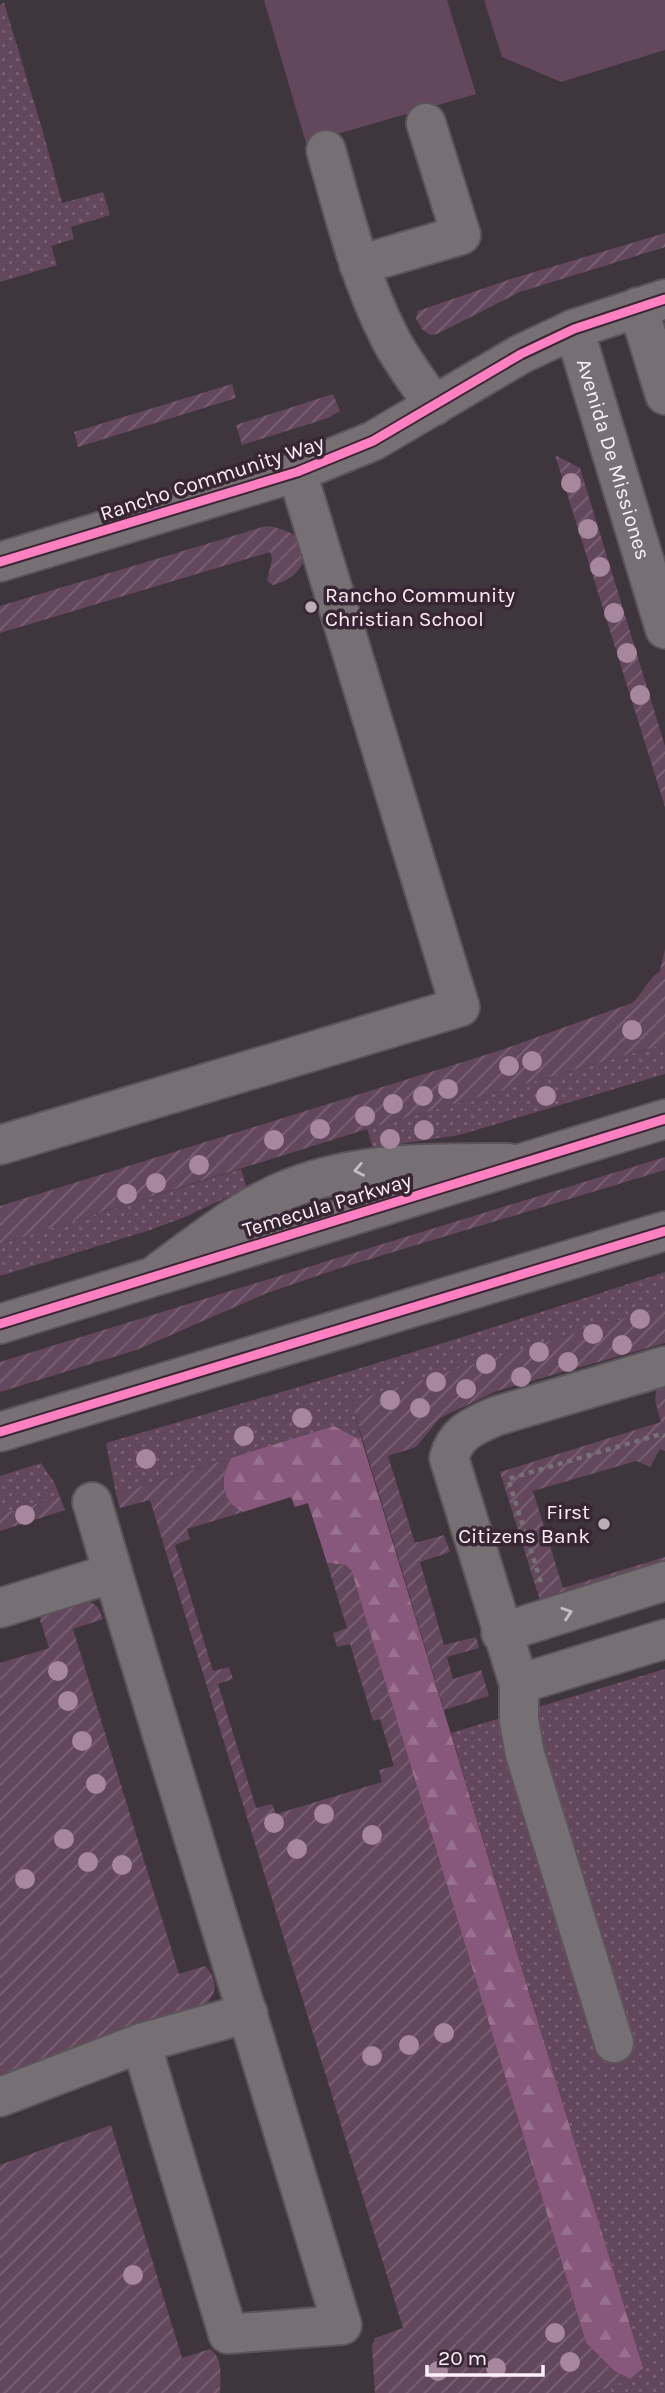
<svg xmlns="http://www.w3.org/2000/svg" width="665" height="2393" font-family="Karla,sans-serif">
<defs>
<pattern id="grass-dots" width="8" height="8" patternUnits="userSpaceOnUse" patternTransform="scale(1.75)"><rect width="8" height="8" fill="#63475c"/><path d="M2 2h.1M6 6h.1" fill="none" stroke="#7a6274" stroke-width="1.8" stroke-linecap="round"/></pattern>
<pattern id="forest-firs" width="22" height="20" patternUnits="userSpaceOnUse" patternTransform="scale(1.75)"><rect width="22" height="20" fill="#87587b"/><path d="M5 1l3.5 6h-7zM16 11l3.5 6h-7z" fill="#99708e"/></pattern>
<pattern id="garden-furrows" width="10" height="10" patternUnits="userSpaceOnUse" patternTransform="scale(1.75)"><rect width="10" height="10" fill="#63475c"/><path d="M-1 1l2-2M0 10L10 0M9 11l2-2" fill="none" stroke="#7a6274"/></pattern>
</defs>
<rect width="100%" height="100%" fill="#3f353d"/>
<g fill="url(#grass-dots)">
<path d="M4,3L43,132L62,203L103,192L110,215L71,227L74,239L51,246L57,265L0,282V5Z"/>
<path d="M665,1044V1074L459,1135L373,1148L367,1129Z"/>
<path d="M241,1169L247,1188L185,1217L150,1230L0,1276V1244Z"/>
<path d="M665,1272V1306L351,1401L362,1441L334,1426L116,1494L106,1443C294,1389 480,1333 665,1272Z"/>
<path d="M41,1463L54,1482L60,1497L0,1514V1476Z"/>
<path d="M665,1669V2393H586L605,2389L643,2368L451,1733Z"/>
</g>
<path fill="url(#forest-firs)" d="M334,1426L362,1441L643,2368L630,2379L614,2371L586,2343L392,1705L346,1565L327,1563L308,1503L295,1507L291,1497L243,1512C220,1501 219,1479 231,1458Z"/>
<g fill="url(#garden-furrows)">
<path d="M665,233V247L520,292L437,334L430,335L422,329L416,319L418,311L511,279Z"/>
<path d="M232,384L236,398L78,447L74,432Z"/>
<path d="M333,394L340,411L328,418L242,445L236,425Z"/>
<path d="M555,455L580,468L665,746V807Z"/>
<path d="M266,526C283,528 292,532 305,544C307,566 294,580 273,585L267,581L272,559L270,552L0,633V606Z"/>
<path d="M665,949V1044L367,1129L0,1244V1206L498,1051L632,1003C644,992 646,981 660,971Z"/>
<path d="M665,1157V1170L337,1269L267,1293L139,1349L0,1392V1362Z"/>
<path d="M665,1306V1343L497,1391L440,1418L416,1447L388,1456L415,1543L444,1535L450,1552L420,1562L444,1645L476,1637L479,1648L447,1657L453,1679L481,1670L489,1696L444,1710L351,1401Z"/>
<path d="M665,1384V1451L660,1449L650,1467L636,1461L533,1491L563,1588L665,1557V1566L541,1604L500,1472L661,1422L655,1400L656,1392Z"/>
<path d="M231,1458C219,1479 220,1501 243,1512L187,1529L190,1539L175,1545L213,1671L229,1667L233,1679L218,1684L256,1808L272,1804L276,1814L382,1782L379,1770L394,1766L380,1719L373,1721L350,1644L337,1647L333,1633L347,1628L327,1563L346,1565L352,1571L357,1589L586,2343L614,2371L630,2379L605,2389L586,2393H375L372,2346L375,2338L403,2328L150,1500L120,1508L116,1494Z"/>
<path d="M60,1497L65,1510L0,1531V1514Z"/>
<path d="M89,1601L98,1607L103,1619L73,1629L179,1974L205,1966C217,1978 218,1991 207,2003L0,2075V1663L49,1648L40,1620L42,1614Z"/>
<path d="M111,2125L182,2358L210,2349C224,2359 220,2377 220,2393H0V2165Z"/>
</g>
<g fill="#63475c">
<path d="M264,0H447L476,94L306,143Z"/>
<path d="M484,0H665V50L561,82L502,57Z"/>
</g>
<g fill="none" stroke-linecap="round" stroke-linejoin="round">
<defs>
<g id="minor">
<path d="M326,150C344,214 360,280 390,338C402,362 420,384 434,406"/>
<path d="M359,265L461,235L426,123"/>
<path d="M638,307L665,395"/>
<path id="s1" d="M574,329L665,629"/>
<path d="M0,562L297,472L373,441L521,354L574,329L665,299"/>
<path d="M0,1145L460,1007L297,472"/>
<path d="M159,1272C201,1242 242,1207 291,1188C361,1161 434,1163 508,1163"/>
<path d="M665,1366L496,1416C474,1426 456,1432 449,1458L519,1684L665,1639"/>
<path d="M92,1502L113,1573"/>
<path d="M0,1608L113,1573L342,2325L228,2334L141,2043"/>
<path d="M501,1633L665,1581"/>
<path d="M519,1684V1721L525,1754L614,2043"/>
<path d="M0,2097L141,2043L248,2013"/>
</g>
<g id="major">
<path d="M0,1324L665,1119"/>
<path d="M0,1432L665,1231"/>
</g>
</defs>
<use href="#minor" stroke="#5d545a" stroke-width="42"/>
<use href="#major" stroke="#5d545a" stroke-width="42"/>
<path stroke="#767074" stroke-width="4.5" stroke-dasharray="5 5" stroke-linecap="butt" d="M541,1582L508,1479L661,1434L665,1436"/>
<use href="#minor" stroke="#767074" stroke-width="38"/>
<use href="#major" stroke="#787076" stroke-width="38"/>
<defs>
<g id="cycleway">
<path d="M0,562L297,472L373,441L521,354L574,329L665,299"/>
<path d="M0,1324L665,1119"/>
<path d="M0,1432L665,1231"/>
</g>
</defs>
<use href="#cycleway" stroke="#392634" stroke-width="13"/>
<use href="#cycleway" stroke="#ff80c0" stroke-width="9"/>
</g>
<g fill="#a6879e">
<circle cx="571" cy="483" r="10"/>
<circle cx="588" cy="529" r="10"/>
<circle cx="600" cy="567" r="10"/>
<circle cx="614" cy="613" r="10"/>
<circle cx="627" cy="653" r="10"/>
<circle cx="640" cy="695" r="10"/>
<circle cx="632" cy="1030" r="10"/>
<circle cx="532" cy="1061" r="10"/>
<circle cx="509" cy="1066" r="10"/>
<circle cx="448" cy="1089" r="10"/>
<circle cx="423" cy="1096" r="10"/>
<circle cx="546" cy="1096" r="10"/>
<circle cx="393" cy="1104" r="10"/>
<circle cx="365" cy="1116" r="10"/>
<circle cx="320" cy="1129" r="10"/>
<circle cx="424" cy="1130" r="10"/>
<circle cx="390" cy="1139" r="10"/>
<circle cx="274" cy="1140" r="10"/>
<circle cx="199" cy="1165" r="10"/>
<circle cx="156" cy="1183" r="10"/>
<circle cx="127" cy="1194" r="10"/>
<circle cx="640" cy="1319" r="10"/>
<circle cx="593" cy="1334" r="10"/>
<circle cx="622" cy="1345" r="10"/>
<circle cx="539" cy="1352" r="10"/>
<circle cx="568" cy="1362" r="10"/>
<circle cx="486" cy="1364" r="10"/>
<circle cx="521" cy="1377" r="10"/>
<circle cx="436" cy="1382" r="10"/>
<circle cx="466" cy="1389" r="10"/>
<circle cx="390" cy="1400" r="10"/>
<circle cx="420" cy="1408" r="10"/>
<circle cx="302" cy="1418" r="10"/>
<circle cx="244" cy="1436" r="10"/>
<circle cx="146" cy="1459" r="10"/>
<circle cx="25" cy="1515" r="10"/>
<circle cx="58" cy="1671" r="10"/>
<circle cx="68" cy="1701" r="10"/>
<circle cx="82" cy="1741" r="10"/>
<circle cx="96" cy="1784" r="10"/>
<circle cx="324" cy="1814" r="10"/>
<circle cx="274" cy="1823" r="10"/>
<circle cx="372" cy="1835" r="10"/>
<circle cx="64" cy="1839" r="10"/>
<circle cx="297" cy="1849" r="10"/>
<circle cx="88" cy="1862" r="10"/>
<circle cx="122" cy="1865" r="10"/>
<circle cx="25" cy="1879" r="10"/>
<circle cx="444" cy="2033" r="10"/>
<circle cx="409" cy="2045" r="10"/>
<circle cx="372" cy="2056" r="10"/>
<circle cx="133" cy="2275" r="10"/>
<circle cx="555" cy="2333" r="10"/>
<circle cx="570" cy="2362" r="10"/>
<circle cx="496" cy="2368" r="10"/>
<circle cx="438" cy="2371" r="10"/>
</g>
<defs><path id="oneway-chevron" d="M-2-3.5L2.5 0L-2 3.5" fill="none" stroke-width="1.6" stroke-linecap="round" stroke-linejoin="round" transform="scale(1.75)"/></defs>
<g stroke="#c7bcc4">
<use href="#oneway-chevron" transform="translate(359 1170) rotate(169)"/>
<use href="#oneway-chevron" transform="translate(567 1613) rotate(-18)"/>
</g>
<g fill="#baaeb7" stroke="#392634" stroke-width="2.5">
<circle cx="311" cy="607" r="7"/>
<circle cx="604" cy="1524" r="7"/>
</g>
<g text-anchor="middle" stroke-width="7" stroke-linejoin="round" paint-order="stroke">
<g font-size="21" fill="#fdeff9" stroke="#392634">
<text dy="7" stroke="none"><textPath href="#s1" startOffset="136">Avenida De Missiones</textPath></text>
<text transform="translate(212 478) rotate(-18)" y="7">Rancho Community Way</text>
<text transform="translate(327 1205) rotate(-17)" y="7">Temecula Parkway</text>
</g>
<g font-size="21" fill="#fdeff9" stroke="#392634" text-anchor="start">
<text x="325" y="602">Rancho Community<tspan x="325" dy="24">Christian School</tspan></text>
<text x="590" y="1519" text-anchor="end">First<tspan x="590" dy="24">Citizens Bank</tspan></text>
</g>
</g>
<path d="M427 2365v10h116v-10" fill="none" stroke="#fdeff9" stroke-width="3.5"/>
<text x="438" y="2365" font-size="21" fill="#fdeff9" stroke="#392634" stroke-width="5" paint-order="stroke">20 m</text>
</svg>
